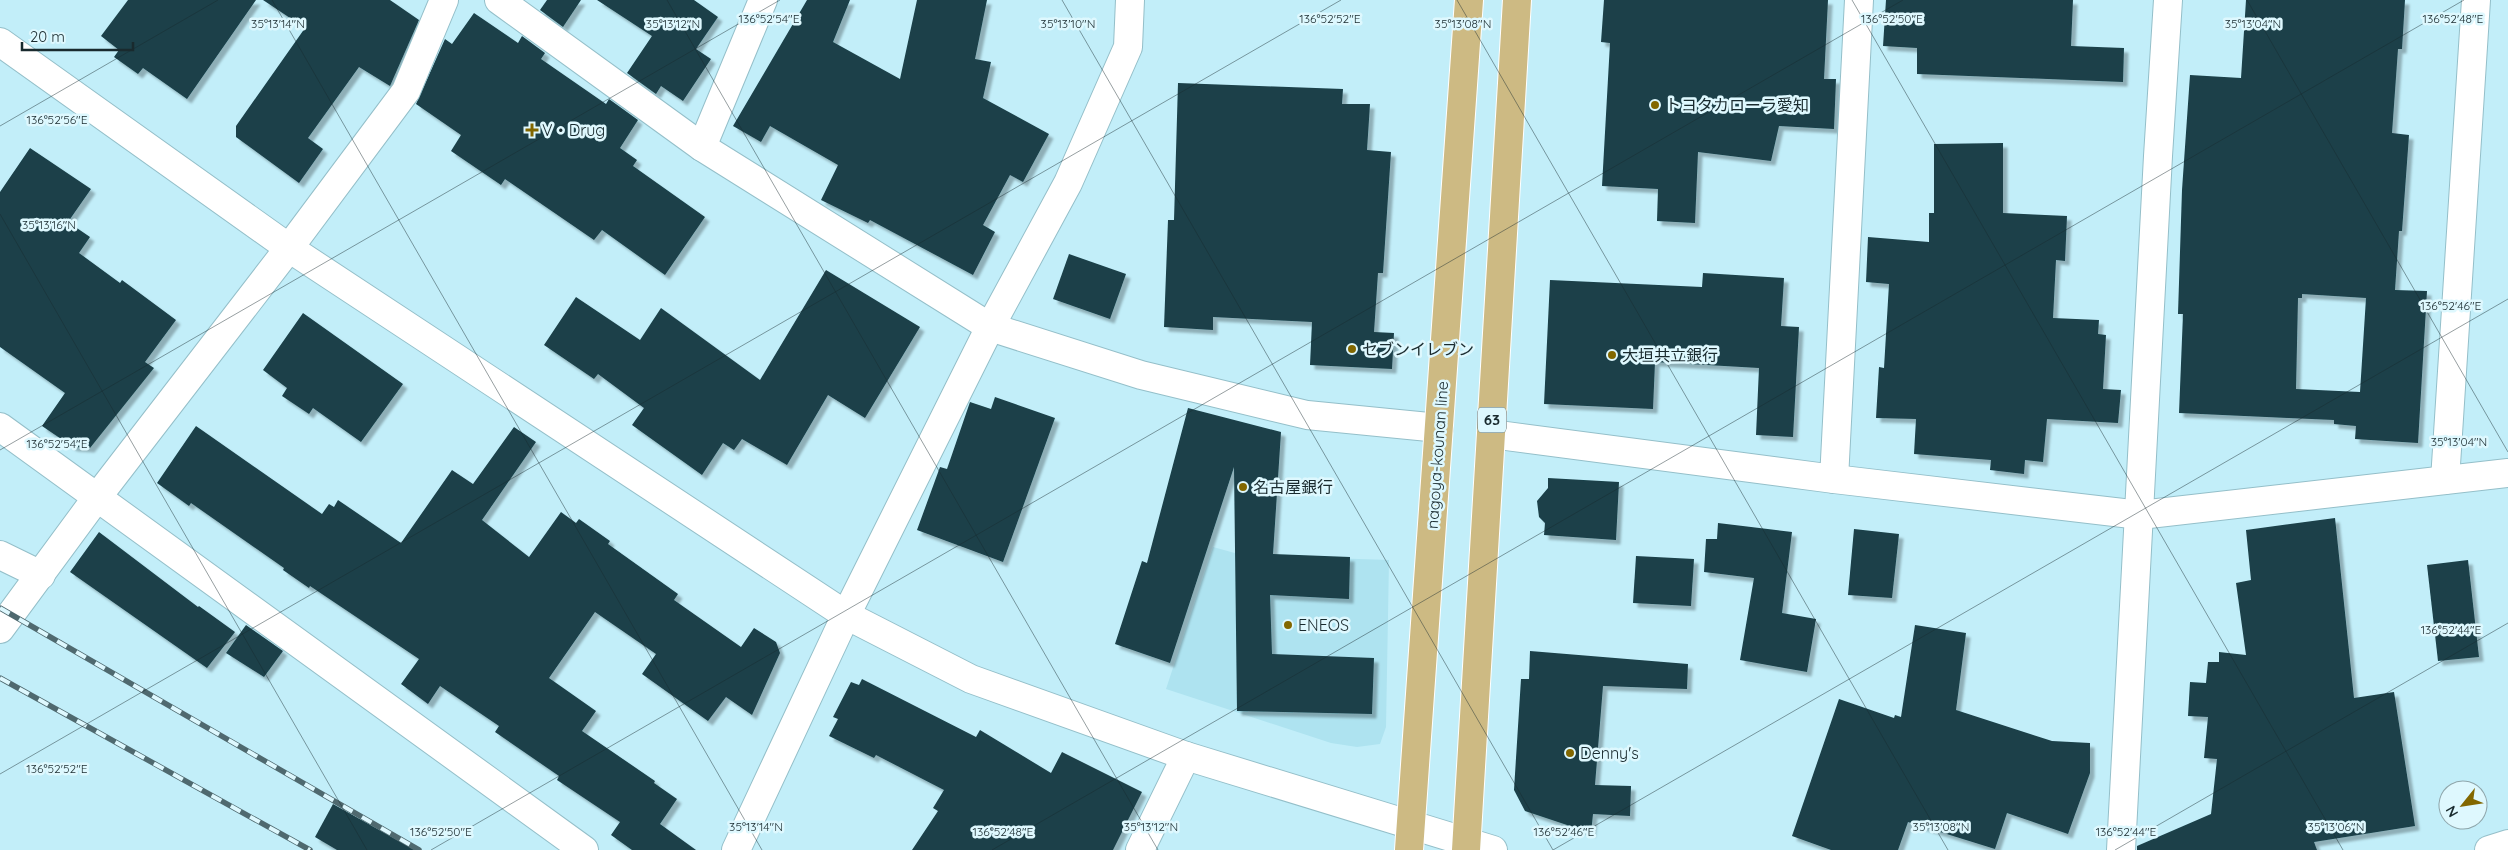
<svg xmlns="http://www.w3.org/2000/svg" width="2508" height="850" font-family="Quicksand,'Noto Sans JP',sans-serif">
<defs>
<filter id="shadow"><feDropShadow dx="4.5" dy="4.5" stdDeviation="1" flood-color="#0004"/></filter>
</defs>
<rect width="100%" height="100%" fill="#c2eef9"/>
<path fill="#aee3f0" d="M1213,547L1242,555L1389,560L1386,727L1380,744L1357,747L1331,743L1166,689Z"/>
<g fill="#1a4049" fill-rule="evenodd" filter="url(#shadow)">
<path d="M128,0H256L187,99L143,68L138,74L114,57L119,50L101,36Z"/>
<path d="M263,0H390L419,20L390,86L359,67L308,138L323,149L299,183L236,137V126L305,28Z"/>
<path d="M547,0H581L563,27L540,10Z"/>
<path d="M597,0H694L718,17L696,49L711,59L683,101L661,86L656,94L627,73L652,36Z"/>
<path d="M807,0H850L833,42L900,79L917,0H987L975,59L991,62L983,98L1049,134L1023,182L1010,175L983,225L995,232L973,275L870,220L868,223L821,200L838,165L770,126L761,142L733,126Z"/>
<path d="M1604,0H1828L1824,79H1836L1834,129L1779,126L1771,161L1698,152L1695,223L1657,221L1658,189L1602,186L1610,43L1601,42Z"/>
<path d="M1886,0H2073L2071,46L2124,48L2123,82L1917,74V48L1883,46Z"/>
<path d="M2246,0H2405L2402,49H2398L2392,133L2409,135L2402,231H2399L2395,290L2427,291L2418,443L2355,439L2356,426L2334,424V420L2179,413L2183,314H2178L2182,190L2190,75L2241,78ZM2302,294L2366,298L2360,392L2296,389L2298,298H2302Z"/>
<path d="M474,13L518,43L522,36L545,53L541,59L606,104L609,99L638,120L620,148L637,160L633,166L705,217L665,275L602,230L594,240L505,179L501,185L451,151L461,135L416,104L445,39L452,44Z"/>
<path d="M1178,83L1343,89L1342,104H1370L1367,150L1391,152L1383,273H1378L1374,332L1394,333L1392,369L1310,365L1312,322L1213,317V330L1164,327L1168,220H1174Z"/>
<path d="M2003,143V213L2067,216L2065,261L2056,260L2053,318L2099,320L2098,334L2106,335L2103,389L2121,390L2118,423L2047,419L2043,462L2025,460L2024,474L1990,470L1991,460L1914,454L1916,419L1876,418L1879,367L1884,368L1889,284L1866,282L1868,237L1929,242V213H1934V144Z"/>
<path d="M30,148L91,189L68,222L90,237L79,253L120,283L122,280L176,320L145,362L154,368L90,448L73,447L42,426L65,393L0,347V192Z"/>
<path d="M1069,254L1126,274L1110,319L1053,299Z"/>
<path d="M826,270L920,327L865,418L828,395L787,465L742,439L734,450L723,443L702,475L632,425L644,408L598,374L594,379L544,345L576,297L640,340L661,308L760,380Z"/>
<path d="M1703,273L1784,278L1781,326L1799,327L1793,437L1756,435L1759,368L1655,362L1653,409L1544,404L1550,280L1702,287Z"/>
<path d="M303,313L403,384L361,442L313,408L309,414L282,396L287,388L263,370Z"/>
<path d="M995,397L1055,418L1003,562L917,530L940,467L947,469L970,402L991,409Z"/>
<path d="M1188,408L1281,432L1273,554L1350,557L1349,599L1270,595L1272,654L1374,658L1372,714L1237,711L1234,467L1170,663L1115,644L1142,561L1147,563Z"/>
<path d="M196,426L322,514L329,504L334,507L338,500L401,543L452,470L473,484L514,427L536,442L482,520L529,557L561,512L576,523L579,519L610,541L608,544L678,594L674,600L741,647L754,628L776,642L780,653L752,715L726,697L708,721L642,674L656,654L595,612L549,678L596,711L582,731L655,781L654,783L677,799L660,824L696,850H632L611,835L620,822L557,780L559,776L495,732L499,726L440,686L428,704L401,684L419,659L310,586L309,588L283,570L284,568L191,503L189,506L157,483Z"/>
<path d="M1548,478L1619,482L1616,540L1544,535L1545,523L1539,517L1537,501L1548,488Z"/>
<path d="M2335,518L2354,698L2394,692L2415,826L2314,842L2317,850H2137V846L2211,814L2217,759L2204,758L2208,717L2188,716L2190,682L2206,683L2208,662H2219V652L2246,655L2236,583L2251,580L2246,530Z"/>
<path d="M1718,523L1792,532L1782,613L1816,619L1807,672L1740,660L1754,578L1704,572L1706,539H1717Z"/>
<path d="M1854,529L1899,534L1892,598L1848,595Z"/>
<path d="M99,532L198,607L199,606L235,632L207,668L70,572Z"/>
<path d="M1636,556L1694,559L1691,606L1633,603Z"/>
<path d="M2468,560L2479,657L2438,661L2427,565Z"/>
<path d="M246,625L283,651L264,677L226,653Z"/>
<path d="M1915,625L1966,633L1956,710L2052,741L2090,743V773L2068,834L2007,813L1995,849L1908,822L1898,850H1831L1792,836L1839,699L1894,718L1895,715L1901,717Z"/>
<path d="M1530,651L1688,664L1687,689L1603,686L1595,785L1631,786L1630,816L1593,814L1591,833L1525,811L1514,790L1521,679H1529Z"/>
<path d="M862,679L976,737L980,730L1051,773L1062,752L1142,792L1113,850H912L938,811L933,808L944,790L876,755L874,758L829,736L838,719L833,717L851,682L859,685Z"/>
<path d="M333,804L415,850H337L315,837Z"/>
</g>
<g fill="none" stroke-linecap="round" stroke-linejoin="round">
<defs>
<g id="minor">
<path d="M499,0L702,147L990,327L1141,375L1307,415L1439,428"/>
<path d="M702,147L763,0"/>
<path d="M0,427L584,850"/>
<path d="M1491,434L1834,479L2140,515L2508,473"/>
<path d="M1834,479L1859,0"/>
<path d="M2445,480L2476,0"/>
<path d="M0,555L41,575"/>
<path d="M846,615L990,327L1068,183L1128,47L1130,0"/>
<path d="M0,629L98,496L289,248L406,91L444,0"/>
<path d="M1140,850L1186,756"/>
<path d="M2121,850L2158,156L2168,0"/>
<path d="M2489,850L2508,844"/>
</g>
<g id="tertiary">
<path d="M0,42L289,248L846,615L971,679L1186,756L1493,850"/>
<path d="M736,850L846,615"/>
</g>
<g id="primary">
<path d="M1409,850L1469,0"/>
<path d="M1466,850L1517,0"/>
</g>
</defs>
<use href="#minor" stroke="#94bfc9" stroke-width="30"/>
<use href="#tertiary" stroke="#94bfc9" stroke-width="30"/>
<use href="#primary" stroke="#fff" stroke-width="30"/>
<use href="#minor" stroke="#fff" stroke-width="28"/>
<use href="#tertiary" stroke="#fff" stroke-width="28"/>
<use href="#primary" stroke="#cdba83" stroke-width="28"/>
<defs>
<g id="rail">
<path d="M0,608L419,850"/>
<path d="M0,678L310,850"/>
</g>
</defs>
<use href="#rail" stroke="#4f696f" stroke-width="5.5"/>
<use href="#rail" stroke="#def8fe" stroke-width="4" stroke-dasharray="11" stroke-linecap="butt"/>
</g>
<path fill="none" stroke="#192a2e" stroke-width="1" stroke-opacity="0.45" d="M272,0L762,850M667,0L1158,850M1062,0L1553,850M1457,0L1948,850M1852,0L2343,850M2247,0L2508,452M0,126L218,0M0,214L367,850M0,450L780,0M0,774L1341,0M431,850L1903,0M992,850L2464,0M1553,850L2508,299M2115,850L2508,623"/>
<g fill="#826700" stroke="#def8fe" stroke-width="2">
<circle cx="1655" cy="105" r="5"/>
<path d="M529.5 122.5h5v5h5v5h-5v5h-5v-5h-5v-5h5z"/>
<circle cx="1352" cy="349" r="5"/>
<circle cx="1612" cy="355" r="5"/>
<circle cx="1243" cy="487" r="5"/>
<circle cx="1288" cy="625" r="5"/>
<circle cx="1570" cy="753" r="5"/>
</g>
<g text-anchor="middle" stroke-width="5" stroke-linejoin="round" paint-order="stroke">
<rect fill="#def8fe" stroke="#54686c" stroke-width="1" x="1478" y="407.5" width="28" height="25" rx="4"/>
<g font-size="15" font-weight="bold" fill="#192a2e">
<text x="1492" y="425">63</text>
</g>
<g font-size="16" fill="#192a2e" stroke="#def8fe" text-anchor="start">
<text x="1665" y="111">トヨタカローラ愛知</text>
<text x="542" y="136">V・Drug</text>
<text x="1362" y="355">セブンイレブン</text>
<text x="1622" y="361">大垣共立銀行</text>
<text x="1253" y="493">名古屋銀行</text>
<text x="1298" y="631">ENEOS</text>
<text x="1580" y="759">Denny's</text>
</g>
<g font-size="16" fill="#192a2e" stroke="#def8fe">
<text transform="translate(1437 455) rotate(-86)" y="6">nagoya-kounan line</text>
</g>
</g>
<g font-size="12" text-anchor="middle" fill="#192a2e" stroke="#def8fe" stroke-width="5" stroke-linejoin="round" paint-order="stroke">
<text x="769" y="23">136°52'54"E</text>
<text x="1330" y="23">136°52'52"E</text>
<text x="1892" y="23">136°52'50"E</text>
<text x="2453" y="23">136°52'48"E</text>
<text x="278" y="28">35°13'14"N</text>
<text x="673" y="28">35°13'12"N</text>
<text x="1068" y="28">35°13'10"N</text>
<text x="1463" y="28">35°13'08"N</text>
<text x="2253" y="28">35°13'04"N</text>
<text x="57" y="124">136°52'56"E</text>
<text x="49" y="229">35°13'16"N</text>
<text x="2451" y="310">136°52'46"E</text>
<text x="2459" y="446">35°13'04"N</text>
<text x="57" y="448">136°52'54"E</text>
<text x="2451" y="634">136°52'44"E</text>
<text x="57" y="773">136°52'52"E</text>
<text x="756" y="831">35°13'14"N</text>
<text x="1151" y="831">35°13'12"N</text>
<text x="1941" y="831">35°13'08"N</text>
<text x="2336" y="831">35°13'06"N</text>
<text x="441" y="836">136°52'50"E</text>
<text x="1003" y="836">136°52'48"E</text>
<text x="1564" y="836">136°52'46"E</text>
<text x="2126" y="836">136°52'44"E</text>
</g>
<g transform="translate(2463 805) rotate(240)"><circle r="24" fill="#def8fe" stroke="#8fa6ab"/>
<path d="M0-4L9 19L0 12L-9 19Z" fill="#826700"/>
<text y="-8" font-size="14" font-weight="bold" text-anchor="middle" fill="#192a2e">N</text>
</g>
<path d="M22 42v8h111v-8" fill="none" stroke="#192a2e" stroke-width="2.5"/>
<text x="30" y="42" font-size="15" fill="#192a2e" stroke="#def8fe" stroke-width="4" paint-order="stroke">20 m</text>
</svg>
